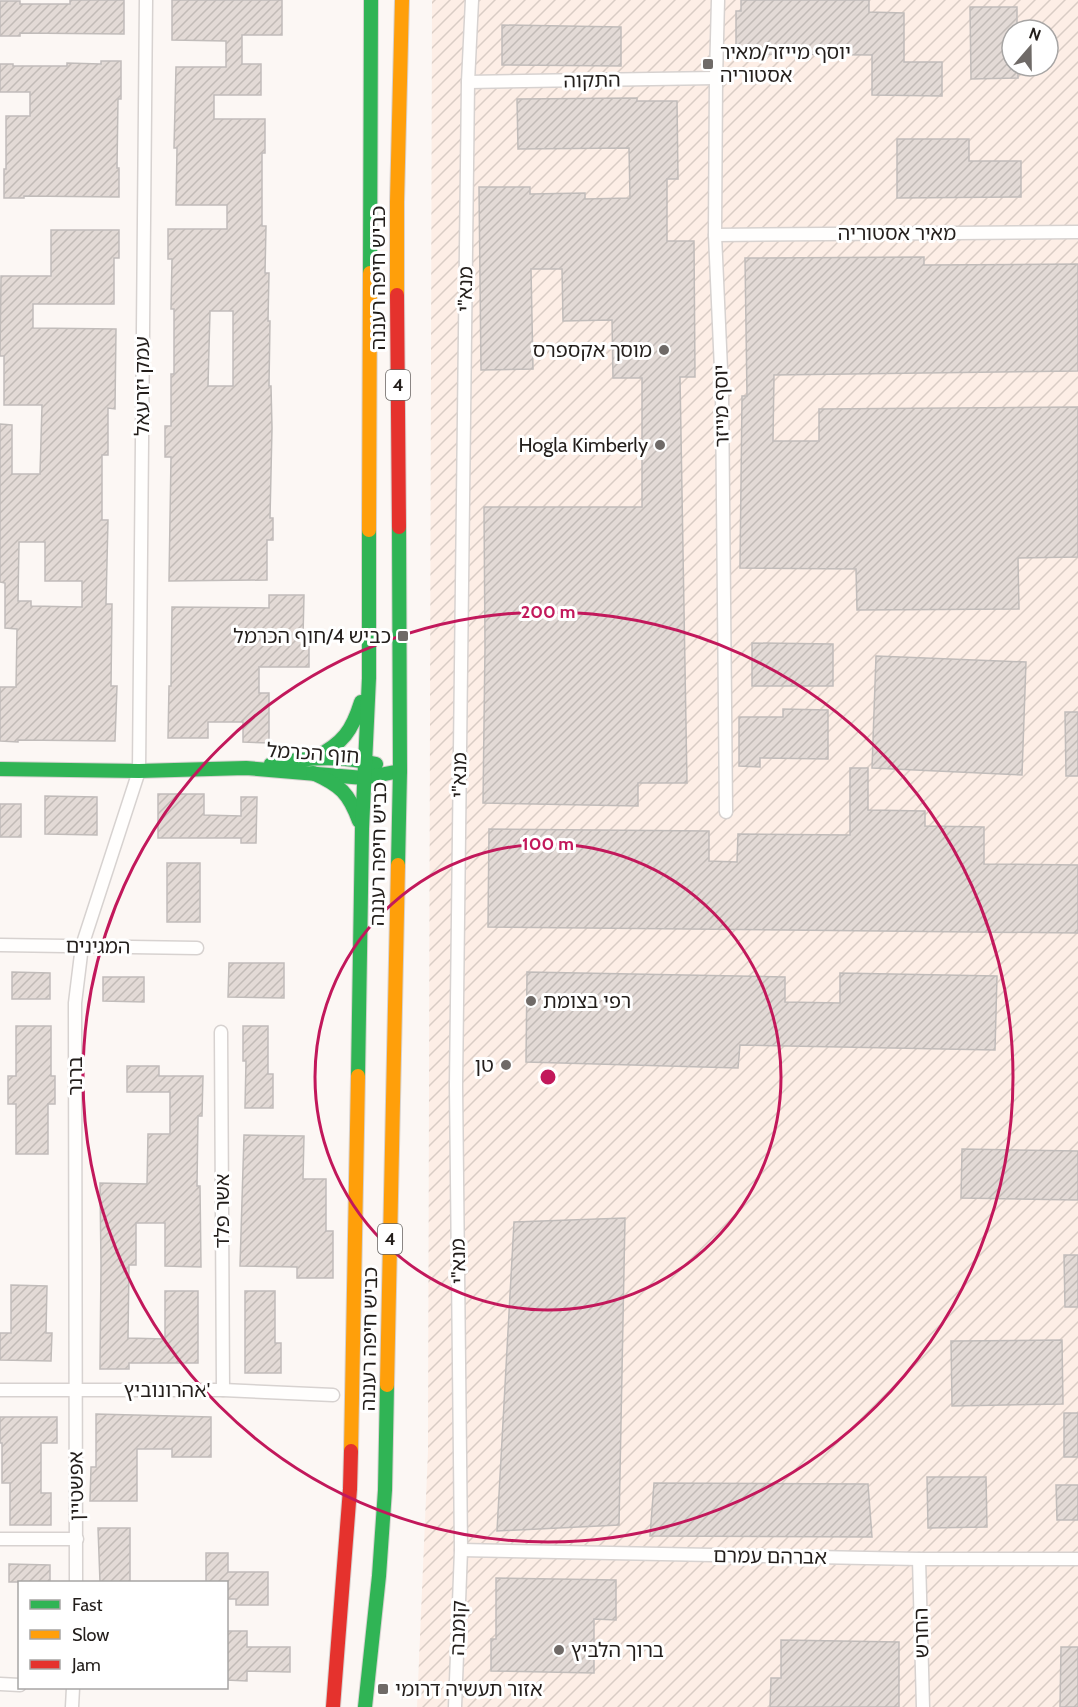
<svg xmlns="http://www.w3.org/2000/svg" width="1078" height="1707" font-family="Cabin,'Noto Sans Hebrew',sans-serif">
<defs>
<pattern id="industrial-furrows" width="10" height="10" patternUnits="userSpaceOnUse" patternTransform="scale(1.5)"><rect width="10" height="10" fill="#fdeee6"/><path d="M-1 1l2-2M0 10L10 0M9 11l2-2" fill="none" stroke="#d9ccc5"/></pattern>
<pattern id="building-hatch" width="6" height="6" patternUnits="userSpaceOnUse" patternTransform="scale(1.5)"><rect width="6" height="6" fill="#e3dad6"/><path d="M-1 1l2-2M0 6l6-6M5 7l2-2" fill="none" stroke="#c2bbb7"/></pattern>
</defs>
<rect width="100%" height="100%" fill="#fcf7f4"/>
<path fill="url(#industrial-furrows)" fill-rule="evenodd" d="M432,0H1078V1707H417L428,1451ZM1012,30H1048V66H1012Z"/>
<g fill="url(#building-hatch)" stroke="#c1bcba" stroke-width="1.5" fill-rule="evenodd">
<path d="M70,0H124V34L20,33V36H0V1H20V4H70Z"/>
<path d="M172,0H282V35H242V64H261V95H214V119H265V153H262V226H266L265,273H269L268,321H270L269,386H271L272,428L270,518H273V540H267V580L169,581L171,457H165V426H171V374H174V309H171L172,259H168V229H227V205H176L177,148H174L176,67H226V41L172,40ZM210,311H233V386H208Z"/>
<path d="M741,0H869V12L904,13V62H942V96L872,95V55L736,54V11H741Z"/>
<path d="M970,7H1017V30H1012V66H1018V78L971,79Z"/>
<path d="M502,25L621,27V66L502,65Z"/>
<path d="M101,61H121V99H118L117,168H119V197L24,196V198H4V169H6V116H30V92H0V64H13V66H67V63L101,64Z"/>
<path d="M637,98V101H677L678,179H667V241H694L695,377H680L687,783H638V806L483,803L485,646L484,507H642V378H613L612,320L563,321L562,269H531L533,369L481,370L479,187H530V194L585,193V199L630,198L629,148L518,149L517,99Z"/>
<path d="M897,139H969V161H1021V197L897,198Z"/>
<path d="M51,230H119V258H114V304H33V328L116,329L115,409L108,408V455H102V520H108L106,604H112L111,686H117L115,741L18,740V742L0,741V687H16L17,629L5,628V583L0,582V424L12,425V474H40L42,405H4V356H0L1,276H51ZM19,542H45V581H82V607L31,606V601H18Z"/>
<path d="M924,257V265L1078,264V371L774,375L773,441H819V409L1078,407V557L1018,558L1019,609L857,610L856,569L740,568L742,396H747L745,258Z"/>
<path d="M269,595H304L303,637L309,638V667H259V693H269V743L243,742V722H208V738H168L169,686H171L172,607L269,608Z"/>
<path d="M752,643L833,644V686H752Z"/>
<path d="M876,656L1026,662L1022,775L872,768Z"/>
<path d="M783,709L828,710V759L760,758V767L739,766V717H783Z"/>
<path d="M1065,712H1078V776H1066Z"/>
<path d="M850,768H868V810L925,811V826L984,827V864L1078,865V933L488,927L489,829L709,831V861L737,862L738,834L850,835Z"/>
<path d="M158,794H204V815L241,816V797H257L256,843H241V838H158Z"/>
<path d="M45,796L97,797V835L45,834Z"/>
<rect x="0" y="804" width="21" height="33"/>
<rect x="167" y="863" width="33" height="59"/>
<path d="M229,963H284V998L228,997Z"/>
<path d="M12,972L50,973V999H12Z"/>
<path d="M527,972L785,977V1002L840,1003V973L997,976L995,1050L740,1045L738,1068L526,1062Z"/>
<path d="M103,977H144V1002L103,1001Z"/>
<path d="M16,1026H51V1076H55V1104H48V1154H16V1104H8V1076H16Z"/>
<path d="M243,1026H268V1074H273V1108H245L246,1061H243Z"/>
<path d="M127,1066H159V1076H203L202,1116H198L197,1186H200L201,1267L165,1266V1223H136V1265H129L128,1338L165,1339V1291H198V1363H129V1369H100L101,1265L100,1183L147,1184L148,1134H170V1092H127Z"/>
<path d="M244,1135L304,1136L303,1179H326V1231H333V1278H297V1267L240,1266Z"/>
<path d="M962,1149L1078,1151V1200L961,1198Z"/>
<path d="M625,1218L619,1525L497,1531L514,1222Z"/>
<path d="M1064,1255H1078V1307H1065Z"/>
<path d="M11,1285L47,1286L46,1333H52L51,1361L0,1360V1333H11Z"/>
<path d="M245,1291H275V1343H281V1373H245Z"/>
<path d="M1062,1340L1063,1404L952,1406L951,1341Z"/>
<rect x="1064" y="1413" width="14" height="44"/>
<path d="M96,1414L211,1417V1457H172V1449H137V1501H90L91,1467H96Z"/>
<path d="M0,1417H57V1443H41V1493H51V1525H10V1483H2V1443H0Z"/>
<path d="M927,1477H986L987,1527L928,1528Z"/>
<path d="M654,1483L868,1484L872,1537L650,1536Z"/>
<path d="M1056,1485H1078V1520H1057Z"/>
<path d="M98,1528H130V1582H100Z"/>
<path d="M206,1553H228V1572H268V1605H236V1599H226V1582H206Z"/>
<path d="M9,1564L50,1565V1582H9Z"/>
<path d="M496,1578L616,1580V1620L594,1619V1673L491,1671V1639H496Z"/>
<path d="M226,1631H247V1647H290V1672L247,1671V1681L226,1680Z"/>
<path d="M781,1640L899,1642V1707H770L771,1678H781Z"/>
<path d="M1061,1647H1078V1707H1060Z"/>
</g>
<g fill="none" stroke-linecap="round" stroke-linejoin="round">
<defs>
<g id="street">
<path d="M718,0L716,78L715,235L722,392L726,812"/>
<path d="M468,82L716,78"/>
<path d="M715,235L1078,232"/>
<path d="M0,945L197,948"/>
<path d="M221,1032L223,1390"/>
<path d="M0,1390H223L333,1395"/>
<path d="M0,1539H77"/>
<path d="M461,1550L919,1559H1078"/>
<path d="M919,1559L923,1707"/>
<path d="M76,1582L75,1003L82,946L139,771L146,0"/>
<path d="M0,1684L20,1685"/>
<path d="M72,1707L73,1688"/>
<path d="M455,1707L461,1550L456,1085L468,82L472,0"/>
</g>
<g id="fast">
<path d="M370,273L371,0"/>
<path d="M316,757C343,743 352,731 361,702"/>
<path d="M271,764C307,757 341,755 376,764"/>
<path d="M0,769L139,771L246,768L364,778L400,771"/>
<path d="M313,773C340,785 349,793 359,821"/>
<path d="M398,865L400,771L399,527"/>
<path d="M358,1076L362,829L369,678V530"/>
<path d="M365,1707L379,1576L385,1490L387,1385"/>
</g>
<g id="slow">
<path d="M397,295V202L402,0"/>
<path d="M369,530L370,273"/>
<path d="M387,1385L398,865"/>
<path d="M351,1451L358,1076"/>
</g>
<g id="jam">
<path d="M397,295L399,527"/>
<path d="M333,1707L350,1489L351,1451"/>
</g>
</defs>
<use href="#street" stroke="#d7d2d0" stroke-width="15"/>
<use href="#fast" stroke="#d7d2d0" stroke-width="16"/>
<use href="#slow" stroke="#d7d2d0" stroke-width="16"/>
<use href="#jam" stroke="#d7d2d0" stroke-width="16"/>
<use href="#street" stroke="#fffefd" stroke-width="12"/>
<use href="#fast" stroke="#30b455" stroke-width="14"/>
<use href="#slow" stroke="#ff9f0a" stroke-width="14"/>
<use href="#jam" stroke="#e5322d" stroke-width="14"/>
</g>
<g fill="none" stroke="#c2185b" stroke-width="3">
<circle cx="548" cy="1077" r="233"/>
<circle cx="548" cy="1077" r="465"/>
</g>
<g fill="#6f6a67" stroke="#fff" stroke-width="2">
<rect x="702" y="58" width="12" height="12" rx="3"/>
<circle cx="664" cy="350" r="6"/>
<circle cx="660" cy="445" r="6"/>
<rect x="397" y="630" width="12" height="12" rx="3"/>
<circle cx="531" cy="1001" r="6"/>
<circle cx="506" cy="1065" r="6"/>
<circle cx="559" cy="1650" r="6"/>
<rect x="377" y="1683" width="12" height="12" rx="3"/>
</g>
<g text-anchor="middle" stroke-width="6" stroke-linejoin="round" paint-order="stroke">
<g fill="#fff" stroke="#65625f" stroke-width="1.5">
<rect x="386" y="370" width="24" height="30" rx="4.5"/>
<rect x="378" y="1224" width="24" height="30" rx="4.5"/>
</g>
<g font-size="18" font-weight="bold" fill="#231e1b">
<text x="398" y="391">4</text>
<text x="390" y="1245">4</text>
</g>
<g font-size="20" fill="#231e1b" stroke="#fff" text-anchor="start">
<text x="720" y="59">יוסף מייזר/מאיר<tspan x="720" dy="23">אסטוריה</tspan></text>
<text x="652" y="357" text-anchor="end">מוסך אקספרס</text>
<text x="648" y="452" text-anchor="end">Hogla Kimberly</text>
<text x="391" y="643" text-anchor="end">כביש 4/חוף הכרמל</text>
<text x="543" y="1008">רפי בצומת</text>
<text x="494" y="1072" text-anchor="end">טן</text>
<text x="571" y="1657">ברוך הלביץ</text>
<text x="395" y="1696">אזור תעשיה דרומי</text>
</g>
<g font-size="20" fill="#231e1b" stroke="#fff">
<text transform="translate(592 80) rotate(-1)" y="7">התקוה</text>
<text x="897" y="240">מאיר אסטוריה</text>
<text transform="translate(378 278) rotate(-90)" y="7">כביש חיפה רעננה</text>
<text transform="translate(465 289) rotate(-89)" y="7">מנא"י</text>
<text transform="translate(142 386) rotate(-90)" y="7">עמק יזרעאל</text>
<text transform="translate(721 406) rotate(-91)" y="7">יוסף מייזר</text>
<text transform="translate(313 753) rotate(4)" y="7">חוף הכרמל</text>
<text transform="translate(459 775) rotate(-89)" y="7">מנא"י</text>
<text transform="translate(378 854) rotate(-89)" y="7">כביש חיפה רעננה</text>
<text transform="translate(98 946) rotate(1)" y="7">המגינים</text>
<text transform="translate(75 1076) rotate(-90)" y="7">ברנר</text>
<text transform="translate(222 1211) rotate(-90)" y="7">אשר פלד</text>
<text transform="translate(458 1261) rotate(-91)" y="7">מנא"י</text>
<text transform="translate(369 1339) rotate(-89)" y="7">כביש חיפה רעננה</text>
<text x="167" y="1397">אהרונוביץ'</text>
<text transform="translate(76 1486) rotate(-91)" y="7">אפשטיין</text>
<text transform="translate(770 1556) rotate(1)" y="7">אברהם עמרם</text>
<text transform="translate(458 1628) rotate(-88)" y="7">קומבה</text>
<text transform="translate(921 1633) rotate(-91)" y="7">החרש</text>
</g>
</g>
<circle cx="548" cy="1077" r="9" fill="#c2185b" stroke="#fff" stroke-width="3"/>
<g font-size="18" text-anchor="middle" font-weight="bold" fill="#c2185b" stroke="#fff" stroke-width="6" stroke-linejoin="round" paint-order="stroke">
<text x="548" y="618">200 m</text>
<text x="548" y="850">100 m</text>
</g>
<rect x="18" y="1581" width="210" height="108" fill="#ffffff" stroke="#a7a5a4" stroke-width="1.5"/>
<rect x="30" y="1600" width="30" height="9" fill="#30b455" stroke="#a7a5a4" stroke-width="1.5"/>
<text x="72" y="1611" font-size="18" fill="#231e1b">Fast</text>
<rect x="30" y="1630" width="30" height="9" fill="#ff9f0a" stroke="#a7a5a4" stroke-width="1.5"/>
<text x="72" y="1641" font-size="18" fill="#231e1b">Slow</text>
<rect x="30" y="1660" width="30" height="9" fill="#e5322d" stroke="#a7a5a4" stroke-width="1.5"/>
<text x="72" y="1671" font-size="18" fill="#231e1b">Jam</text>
<g transform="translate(1030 48) rotate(20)"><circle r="28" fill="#ffffff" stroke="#a7a5a4" stroke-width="1.5"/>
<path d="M0-4.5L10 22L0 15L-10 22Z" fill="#6f6a67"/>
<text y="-9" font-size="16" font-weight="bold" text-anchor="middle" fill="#231e1b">N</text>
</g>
</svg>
